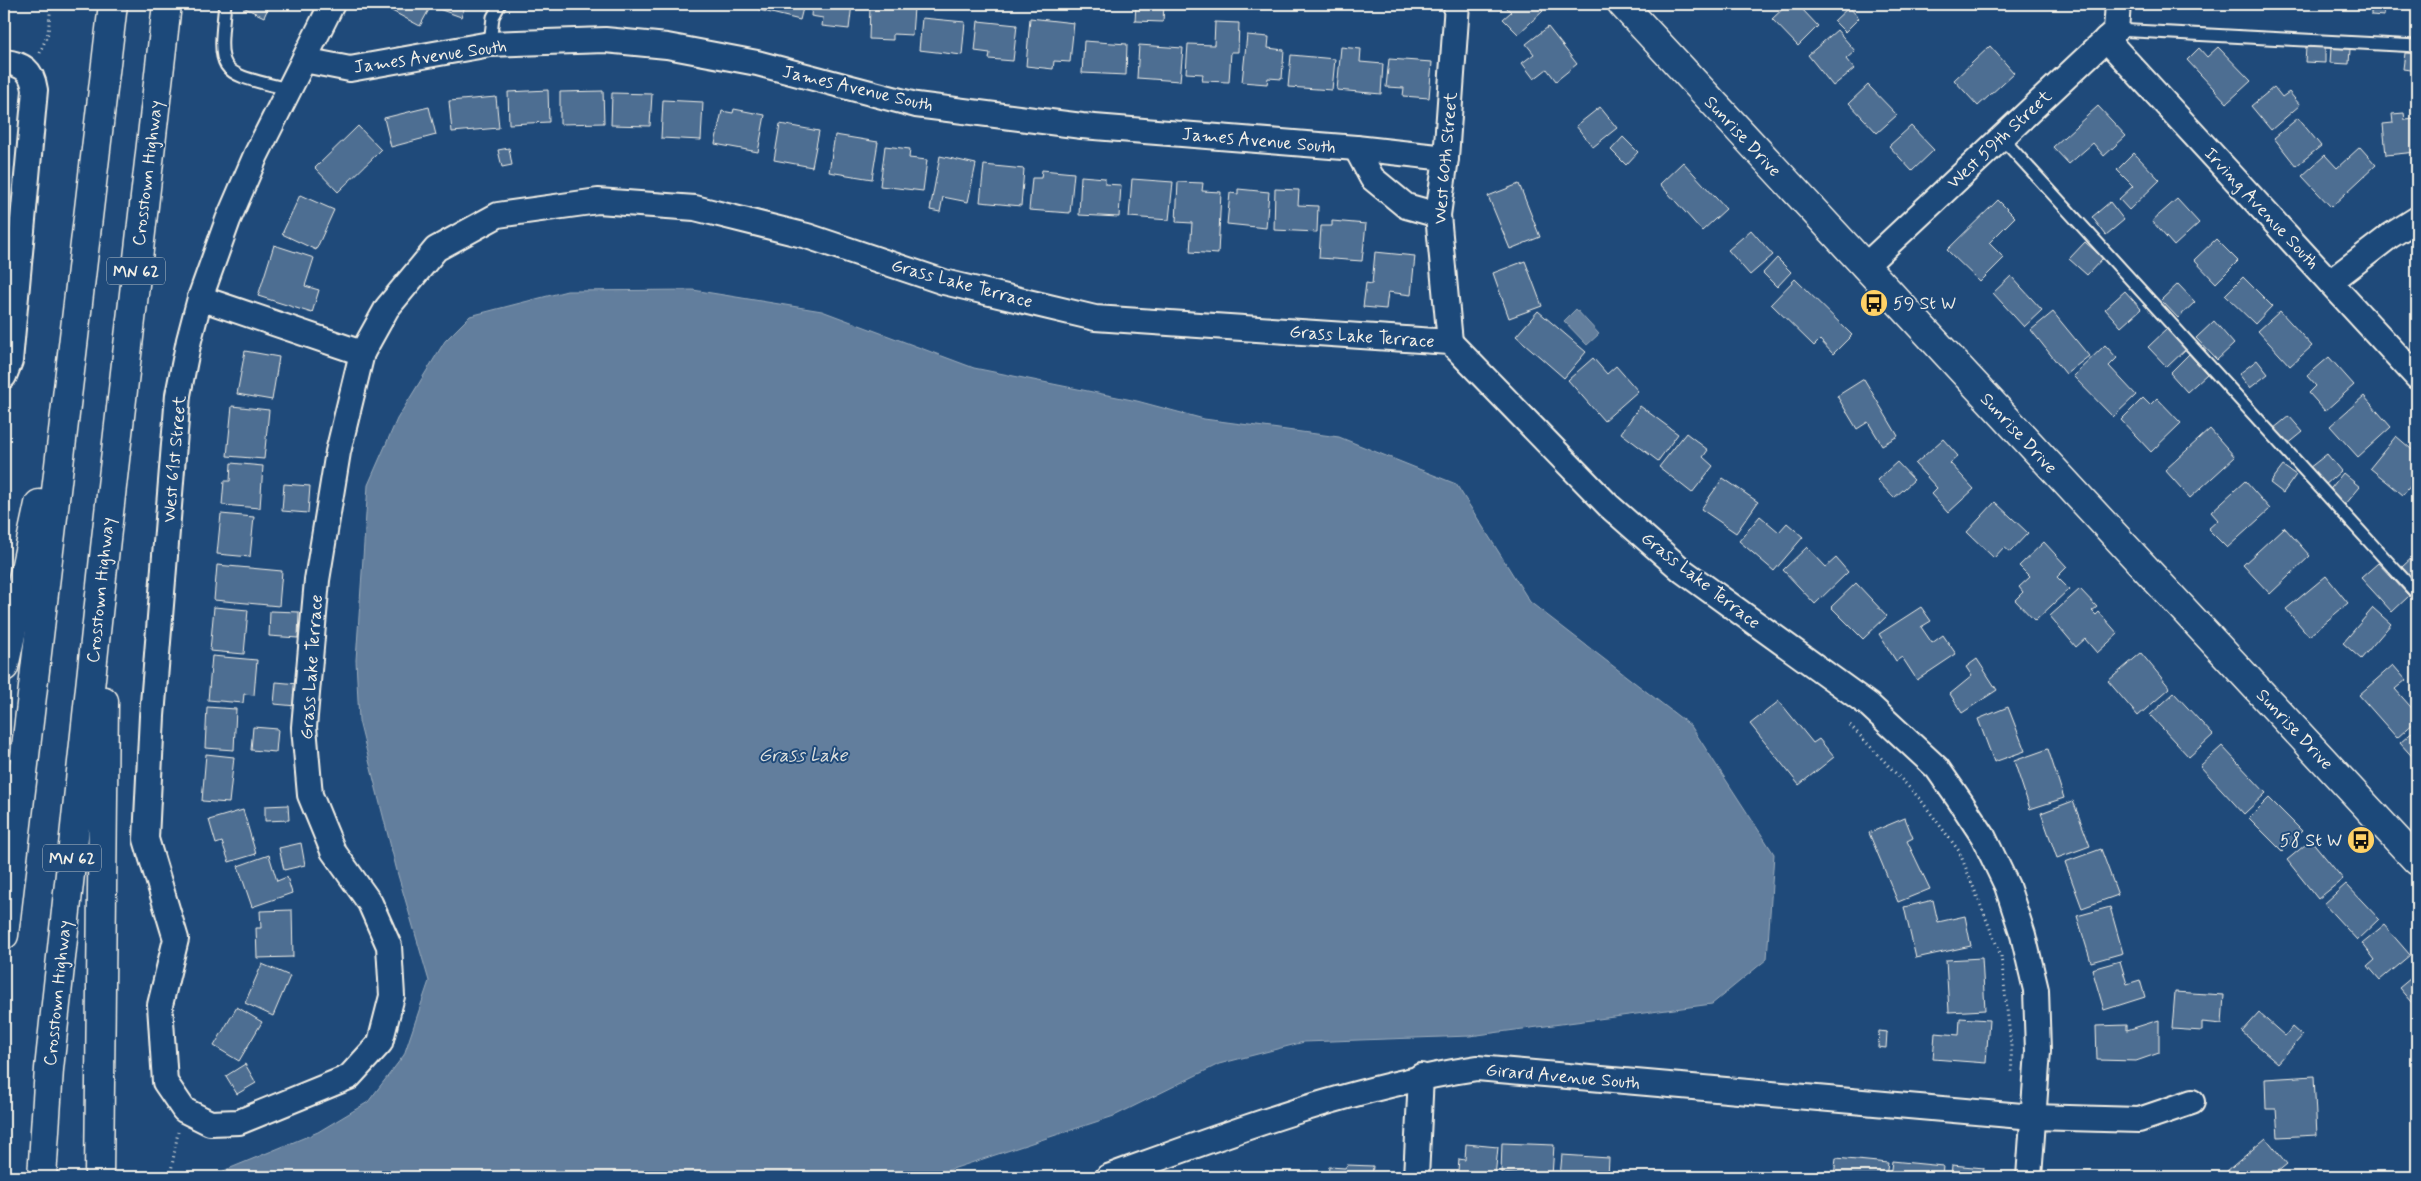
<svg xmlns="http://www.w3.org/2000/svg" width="2421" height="1181" font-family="Mynerve,sans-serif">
<rect width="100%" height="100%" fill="#1f4a7a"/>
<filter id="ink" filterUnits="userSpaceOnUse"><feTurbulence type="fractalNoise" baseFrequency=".02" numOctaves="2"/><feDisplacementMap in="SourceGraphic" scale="10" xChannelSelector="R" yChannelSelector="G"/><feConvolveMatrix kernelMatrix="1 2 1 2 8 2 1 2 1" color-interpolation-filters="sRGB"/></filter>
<g filter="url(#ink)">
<g fill="#627e9d" stroke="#9cacbb">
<path d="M693,290L822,311L974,368L1137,401L1204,419L1339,437L1456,484L1530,602L1691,726L1774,854L1767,959L1712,1004L1470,1036L1304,1042L1219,1064L1114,1116L928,1177H214L216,1174L318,1132L368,1102L404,1055L429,981L398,875L359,721L356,660L368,485L397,419L445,341L470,316L567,291Z"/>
<path d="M1576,309L1599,334L1587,345L1564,321Z"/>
</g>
<g fill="#4d6e92" stroke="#f4f1e8">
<path d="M244,4H270L264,17L243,7Z"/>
<path d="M396,4H432L420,26L392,11Z"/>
<path d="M437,4H466L461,17L436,8Z"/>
<path d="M760,4H804L800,20L759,10Z"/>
<path d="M812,4H852L849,29L822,26L823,18L811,16Z"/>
<path d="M1136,4H1164L1163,22L1135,21Z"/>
<path d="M1503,4H1535L1543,11L1518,34L1503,19L1511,12Z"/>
<path d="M1788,4H1807L1802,9L1818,26L1798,46L1772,19Z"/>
<path d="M2252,4H2272L2271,9L2252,8Z"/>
<path d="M2371,4H2385L2384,16L2371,15Z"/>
<path d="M870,6L914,8L912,35L893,34V40L869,39Z"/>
<path d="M1849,7L1859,18L1845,32L1834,21Z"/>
<path d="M922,18L965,22L962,55L919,50Z"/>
<path d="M1030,18L1074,23L1070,62L1054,61L1053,69L1026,66Z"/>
<path d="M978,21L1017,25L1013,61L989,59L990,53L975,51Z"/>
<path d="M1215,22L1239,23L1238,52H1231L1229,82L1202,81L1203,74L1186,73L1188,44L1214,45Z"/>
<path d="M1548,27L1577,64L1556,81L1547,69L1534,79L1522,63L1534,54L1526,44Z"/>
<path d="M1837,30L1855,51L1846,59L1854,69L1833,86L1808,55Z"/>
<path d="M1247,35L1269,37L1268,48L1284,50L1282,79L1268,78L1267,84L1242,82Z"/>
<path d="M1084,41L1127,44L1126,75L1082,73Z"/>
<path d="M1139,45L1183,48L1180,81L1137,78Z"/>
<path d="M1990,46L2014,73L1978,106L1954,80Z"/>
<path d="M1341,47L1361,49L1360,62L1383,64L1381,94L1337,90Z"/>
<path d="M2218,47L2251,81L2227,103L2187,60L2199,48L2207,57Z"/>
<path d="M2306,47H2325V63L2305,62Z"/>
<path d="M2331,48L2350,49L2349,64L2330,63Z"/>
<path d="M2405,53L2417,54V71L2403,69Z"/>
<path d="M1291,55L1335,59L1332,90L1288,87Z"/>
<path d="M1389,59L1432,62L1429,98L1403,96L1404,88L1386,87Z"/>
<path d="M1868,85L1897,115L1877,133L1849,103Z"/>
<path d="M2274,87L2282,97L2289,92L2300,105L2271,130L2251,106Z"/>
<path d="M548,90L549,122L509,124L508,92Z"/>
<path d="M603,91L604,123L560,124V92Z"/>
<path d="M612,93L652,94L650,126L611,125Z"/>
<path d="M496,97L499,128L452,132L449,101Z"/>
<path d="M663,100L703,102L701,140L661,138Z"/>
<path d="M2098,106L2126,136L2104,156L2093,143L2069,164L2053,147Z"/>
<path d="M429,107L436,135L391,147L384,118Z"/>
<path d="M1600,107L1617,128L1593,147L1576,126Z"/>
<path d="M734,109L765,115L758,152L715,144L722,111L733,113Z"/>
<path d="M2404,113L2405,120L2417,119V152L2386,155L2383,124L2393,123L2392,114Z"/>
<path d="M2298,118L2321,146L2296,166L2274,138Z"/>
<path d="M780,124L819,131L812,167L774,160Z"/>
<path d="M358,126L381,150L338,192L315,168Z"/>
<path d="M1911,126L1934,150L1912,171L1889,146Z"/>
<path d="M835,135L878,142L872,179L829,172Z"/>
<path d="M1623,137L1638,152L1626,165L1611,150Z"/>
<path d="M885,146L910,149L909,158L927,160L923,191L880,186Z"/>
<path d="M2360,147L2376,165L2331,207L2302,176L2325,155L2337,168Z"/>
<path d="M509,148L512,165L502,167L498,150Z"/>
<path d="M2134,153L2160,180L2129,210L2119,199L2133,186L2117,170Z"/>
<path d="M940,156L976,164L968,202L943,197L940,212L930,210Z"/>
<path d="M1683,162L1726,209L1702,231L1660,184Z"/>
<path d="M984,165L1024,169L1021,206L980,202Z"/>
<path d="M1042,170L1074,173L1070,213L1029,210L1032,178H1041Z"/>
<path d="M1081,176L1105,178V184L1121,185L1119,217L1079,215Z"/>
<path d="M1132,179L1173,182L1169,220L1129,217Z"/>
<path d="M1178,182L1203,183L1202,191L1221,192L1218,254L1190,252L1192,223L1176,222Z"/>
<path d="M1519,184L1540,237L1510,249L1488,196Z"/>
<path d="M1238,189L1269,192L1266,228L1227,224L1230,193L1238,194Z"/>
<path d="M1275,189L1299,190L1298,205L1318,206L1317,232L1274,230Z"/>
<path d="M300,195L334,210L316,250L282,234Z"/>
<path d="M2177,199L2199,223L2174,246L2152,221Z"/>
<path d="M1998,200L2015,217L1989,243L2004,258L1980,282L1947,250Z"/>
<path d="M2110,202L2124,220L2106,235L2092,217Z"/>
<path d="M1332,221L1366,224L1362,261L1319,258L1321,226H1332Z"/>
<path d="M1751,230L1773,255L1750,275L1728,250Z"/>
<path d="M2216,239L2238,261L2216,283L2194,260Z"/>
<path d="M2085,242L2103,258L2087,275L2069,259Z"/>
<path d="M274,245L314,258L305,286L319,290L312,313L258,296Z"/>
<path d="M1375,252L1415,256L1411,295L1388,292L1386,309L1363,307L1366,283L1372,284Z"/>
<path d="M1777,258L1791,272L1777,287L1763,273Z"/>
<path d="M1525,261L1542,306L1509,318L1493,273Z"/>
<path d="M2011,276L2042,310L2024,327L1993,293Z"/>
<path d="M2243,277L2272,306L2255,324L2225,295Z"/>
<path d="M1795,279L1852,335L1833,354L1820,340L1814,346L1771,304Z"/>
<path d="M2178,284L2195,302L2178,318L2161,300Z"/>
<path d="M2125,291L2141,309L2121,327L2105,309Z"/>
<path d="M1538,311L1586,352L1564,378L1516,336Z"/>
<path d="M2280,311L2312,346L2290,366L2258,331Z"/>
<path d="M2053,312L2089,356L2066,374L2031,330Z"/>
<path d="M2214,321L2234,344L2217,360L2196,338Z"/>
<path d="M2168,328L2187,348L2167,367L2148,347Z"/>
<path d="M2105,345L2117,358L2109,366L2136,395L2113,417L2073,376Z"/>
<path d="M245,351L279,357L272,400L237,394Z"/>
<path d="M2189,354L2207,374L2187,392L2170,373Z"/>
<path d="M2329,357L2354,385L2325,411L2309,393L2316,386L2307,376Z"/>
<path d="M1593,358L1607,374L1616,366L1638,391L1604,421L1568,380Z"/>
<path d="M2257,360L2268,374L2250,388L2239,374Z"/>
<path d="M1864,379L1898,436L1882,445L1868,422L1857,429L1837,396Z"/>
<path d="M2364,396L2391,427L2358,457L2330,426Z"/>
<path d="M2143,398L2150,405L2157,398L2181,423L2151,452L2121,420Z"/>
<path d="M232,406L269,410L264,459L227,456Z"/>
<path d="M1640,406L1678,434L1658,461L1621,433Z"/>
<path d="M2289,416L2303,432L2287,445L2273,429Z"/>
<path d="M2210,429L2235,457L2190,498L2165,470Z"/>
<path d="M1686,433L1708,450L1703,457L1713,466L1692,493L1659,467Z"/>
<path d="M2396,436L2417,454V478L2403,495L2370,468Z"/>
<path d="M1943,439L1958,456L1950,463L1974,489L1948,513L1931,494L1937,488L1915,464Z"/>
<path d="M2327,454L2341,471L2324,486L2309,468Z"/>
<path d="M1897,462L1914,480L1894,498L1877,480Z"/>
<path d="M231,463L263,466L260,508L222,505L224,481H230Z"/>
<path d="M2283,466L2296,475L2283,493L2270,483Z"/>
<path d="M2343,473L2360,487L2345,505L2328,492Z"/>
<path d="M1723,478L1758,502L1736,533L1701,509Z"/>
<path d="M2245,481L2270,509L2227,548L2208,529L2218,520L2211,512Z"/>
<path d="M284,484L310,486L308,513L282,511Z"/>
<path d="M1995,502L2028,533L2010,552L2004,547L1994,558L1967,532Z"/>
<path d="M221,514L254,517L250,557L217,554Z"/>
<path d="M1760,516L1779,532L1787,523L1803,537L1774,571L1739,541Z"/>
<path d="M2284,527L2310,556L2270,594L2243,565Z"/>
<path d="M2044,542L2067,567L2057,577L2069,589L2035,621L2015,600L2023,592L2019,587L2030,577L2019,566Z"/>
<path d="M1807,547L1826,567L1836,558L1848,572L1815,604L1783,570Z"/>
<path d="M2417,553V584L2402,567Z"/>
<path d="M2378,563L2409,596L2392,612L2361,578Z"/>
<path d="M217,565L282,571L279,606L214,600Z"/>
<path d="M2326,576L2348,603L2309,636L2286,609Z"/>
<path d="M1856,583L1887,616L1863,639L1831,607Z"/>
<path d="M2080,589L2097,607L2092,611L2096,615L2099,612L2118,634L2097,653L2085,639L2076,647L2050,616Z"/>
<path d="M214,607L248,610L244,654L210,651Z"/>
<path d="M1921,607L1931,621L1921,627L1932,643L1943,635L1956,654L1917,680L1902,657L1896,661L1879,634Z"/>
<path d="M2373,608L2391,624L2361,659L2343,643Z"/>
<path d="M270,611L299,612L298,638L269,636Z"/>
<path d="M2141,653L2170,688L2138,716L2108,681Z"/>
<path d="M212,656L257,660L254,695L244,694L243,703L208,700Z"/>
<path d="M1977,659L1997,690L1962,713L1950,694L1972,676L1966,667Z"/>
<path d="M2393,665L2406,680L2395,689L2417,714V720L2397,738L2359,695Z"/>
<path d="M276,682L298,684L296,706L274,704Z"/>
<path d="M2174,693L2213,735L2189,757L2150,715Z"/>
<path d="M1779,701L1813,743L1819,739L1834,757L1799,785L1750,724Z"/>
<path d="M207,707L236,709L234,750L205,748Z"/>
<path d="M2008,707L2025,751L1994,762L1978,719Z"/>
<path d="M253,727L278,729L276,752L251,750Z"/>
<path d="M2417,728V762L2400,743Z"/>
<path d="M2222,746L2266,793L2244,814L2200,766Z"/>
<path d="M2048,749L2064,798L2030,809L2014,761Z"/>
<path d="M206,754L234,757L229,803L202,801Z"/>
<path d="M2269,798L2302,831L2282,851L2249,818Z"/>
<path d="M2073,801L2090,846L2057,858L2041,813Z"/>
<path d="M288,805L289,820L265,821V806Z"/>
<path d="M243,810L256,854L229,862L222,842L216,844L209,820Z"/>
<path d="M1905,818L1913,838L1907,841L1930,889L1898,902L1869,833Z"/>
<path d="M2311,840L2343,879L2318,899L2287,860Z"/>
<path d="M301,843L305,865L284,870L279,848Z"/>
<path d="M2101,849L2118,895L2082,908L2065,862Z"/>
<path d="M269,855L277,881L287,877L292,893L252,907L238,866Z"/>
<path d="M2346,884L2379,919L2357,940L2324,904Z"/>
<path d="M1933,900L1938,922L1965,916L1971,946L1916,958L1904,907Z"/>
<path d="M2110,907L2123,953L2091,962L2077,916Z"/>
<path d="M292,910L293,957L257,958L256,928H261L260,911Z"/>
<path d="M2384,925L2410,955L2380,980L2368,966L2375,960L2362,943Z"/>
<path d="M1982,958L1985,1010L1949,1012L1946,960Z"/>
<path d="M2120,961L2127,984L2140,980L2145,997L2104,1010L2092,969Z"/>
<path d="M262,964L290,976L273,1016L245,1003Z"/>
<path d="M2417,973V1009L2399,988Z"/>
<path d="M2175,992L2224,995L2222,1024L2202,1022V1031L2172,1029Z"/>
<path d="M237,1007L262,1022L239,1061L214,1046Z"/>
<path d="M2259,1013L2285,1036L2292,1027L2302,1036L2278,1063L2242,1032Z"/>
<path d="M1960,1018L1989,1020L1986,1063L1933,1059L1935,1033L1959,1035Z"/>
<path d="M2159,1020V1053L2136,1061L2097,1060L2096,1026L2127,1025V1030Z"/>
<path d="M1879,1031L1887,1032L1886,1048L1878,1047Z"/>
<path d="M245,1064L256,1083L237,1094L226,1076Z"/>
<path d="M2314,1076L2317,1135L2278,1137L2276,1109H2266L2265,1079Z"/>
<path d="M2266,1138L2287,1164L2271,1177H2232L2227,1171Z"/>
<path d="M1502,1143L1554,1145L1552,1177L1501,1173Z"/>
<path d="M1466,1144L1498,1147L1495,1177H1463L1464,1173L1458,1172L1459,1159L1465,1160Z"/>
<path d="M1562,1155L1609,1158L1608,1177H1560Z"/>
<path d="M1836,1158L1888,1163L1886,1177H1834Z"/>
<path d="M1892,1161L1943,1166L1942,1177H1890Z"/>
<path d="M1347,1165L1373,1166L1372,1177H1328L1329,1167L1345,1168Z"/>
<path d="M1952,1165L1984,1168L1983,1177H1951Z"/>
<path d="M1312,1171L1313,1177H1280Z"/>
</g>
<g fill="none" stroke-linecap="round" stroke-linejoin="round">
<defs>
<g id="lane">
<path d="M225,4C217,76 219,72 288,89"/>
<path d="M2116,30L2417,46"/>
<path d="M490,44L493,17L500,4"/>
<path d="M2001,137L2417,594"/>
</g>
<g id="street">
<path d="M332,4L256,155L228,220L200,298L189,340L178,395L152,716L146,839L176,939L160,1005L165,1082L184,1110L210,1123L239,1122L349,1077L380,1043L392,996L389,946L370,903L333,851L310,795L304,727L317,580L338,452L362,353L387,308L436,249L498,215L598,201L695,208L807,236L944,282L1095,318L1450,342L1609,506L1683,571L1869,705L1937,768L1960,801L1983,836L2007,886L2023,935L2036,990L2038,1051L2029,1177"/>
<path d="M2106,39L2417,377"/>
<path d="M304,60L350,69L490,44L605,40L667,46L757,63L916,105L1082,126L1356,148L1446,158"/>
<path d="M4,62C23,64 32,70 35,90L10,361L4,376"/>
<path d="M1356,148L1372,178L1406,206L1438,215"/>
<path d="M1864,267L2116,30L2118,4"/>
<path d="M2330,282L2390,236L2417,219"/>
<path d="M200,298L362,353"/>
<path d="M1450,342L1438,215L1446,158L1457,4"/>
<path d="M1108,1177C1229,1133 1350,1087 1477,1068L2033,1117L2139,1120L2192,1102"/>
<path d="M1416,1177L1421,1076"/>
</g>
<path id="secondary" d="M1622,4L2417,861"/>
<g id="highway">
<path d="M4,667L39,504"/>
<path d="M4,935L113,4"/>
<path d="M42,1177L49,1069L106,539L167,4"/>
<path d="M99,1177L104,701"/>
</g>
</defs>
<use href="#lane" stroke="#f4f1e8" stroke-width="15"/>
<use href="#street" stroke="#f4f1e8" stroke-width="28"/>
<use href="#secondary" stroke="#f4f1e8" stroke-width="31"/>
<use href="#highway" stroke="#f4f1e8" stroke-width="31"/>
<g stroke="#f4f1e8" stroke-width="3" stroke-dasharray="1 4" stroke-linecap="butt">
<path d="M40,53L48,33L51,4"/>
<path d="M4,442L5,396"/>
<path d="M1850,725L1920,799L1959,851L2001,956L2011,1045L2012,1074"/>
<path d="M170,1177L178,1132"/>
</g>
<use href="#lane" stroke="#1f4a7a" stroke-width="11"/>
<use href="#street" stroke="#1f4a7a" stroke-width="24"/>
<use href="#secondary" stroke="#1f4a7a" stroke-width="28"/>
<use href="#highway" stroke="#1f4a7a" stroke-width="28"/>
</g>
</g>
<defs>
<symbol id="bus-disc" viewBox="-11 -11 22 22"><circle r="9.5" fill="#ffd166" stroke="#1f4a7a"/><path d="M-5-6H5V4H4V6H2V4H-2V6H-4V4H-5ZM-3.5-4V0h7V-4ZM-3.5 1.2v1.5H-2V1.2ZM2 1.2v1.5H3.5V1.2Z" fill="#111"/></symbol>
</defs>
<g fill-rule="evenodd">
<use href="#bus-disc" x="1858" y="287" width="32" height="32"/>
<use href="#bus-disc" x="2345" y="824" width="32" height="32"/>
</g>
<g text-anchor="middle" stroke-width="4" stroke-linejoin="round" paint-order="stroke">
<g fill="#1f4a7a" stroke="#b4bfc7" stroke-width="1">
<rect x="107" y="257.5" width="58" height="27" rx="4"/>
<rect x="43" y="844.5" width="58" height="27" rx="4"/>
</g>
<g font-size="16" font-weight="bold" fill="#f4f1e8">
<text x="136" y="277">MN 62</text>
<text x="72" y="864">MN 62</text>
</g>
<g font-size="18" fill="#f4f1e8" stroke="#1f4a7a">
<text transform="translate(430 56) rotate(-8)" y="6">James Avenue South</text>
<text transform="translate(858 88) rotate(13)" y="6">James Avenue South</text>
<text transform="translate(1743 136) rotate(47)" y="6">Sunrise Drive</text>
<text transform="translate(1999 139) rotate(-43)" y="6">West 59th Street</text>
<text transform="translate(1259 140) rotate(5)" y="6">James Avenue South</text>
<text transform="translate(1445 158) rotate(-85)" y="6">West 60th Street</text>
<text transform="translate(147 173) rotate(-83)" y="6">Crosstown Highway</text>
<text transform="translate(2262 208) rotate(47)" y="6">Irving Avenue South</text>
<text transform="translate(962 283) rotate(15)" y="6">Grass Lake Terrace</text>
<text transform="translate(1362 336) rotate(4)" y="6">Grass Lake Terrace</text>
<text transform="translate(2019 433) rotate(47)" y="6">Sunrise Drive</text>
<text transform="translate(174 459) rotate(-85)" y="6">West 61st Street</text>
<text transform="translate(1701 580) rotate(38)" y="6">Grass Lake Terrace</text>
<text transform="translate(100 590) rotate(-84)" y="6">Crosstown Highway</text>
<text transform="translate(311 667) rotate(-86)" y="6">Grass Lake Terrace</text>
<text transform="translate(2295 729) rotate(47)" y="6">Sunrise Drive</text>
<text transform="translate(57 993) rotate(-84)" y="6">Crosstown Highway</text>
<text transform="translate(1563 1076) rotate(5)" y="6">Girard Avenue South</text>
</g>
<g font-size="18" fill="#f4f1e8" stroke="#1f4a7a" text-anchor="start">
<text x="1893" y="309">59 St W</text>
<text x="2342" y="846" text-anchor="end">58 St W</text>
</g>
<g font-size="19" font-style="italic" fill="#dee0dd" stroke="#1f4a7a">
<text x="803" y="761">Grass Lake</text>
</g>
</g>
<rect width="2421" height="1181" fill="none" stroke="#1f4a7a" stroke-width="20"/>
<rect x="10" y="10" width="2401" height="1161" fill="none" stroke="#f4f1e8" stroke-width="2" filter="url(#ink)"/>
</svg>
